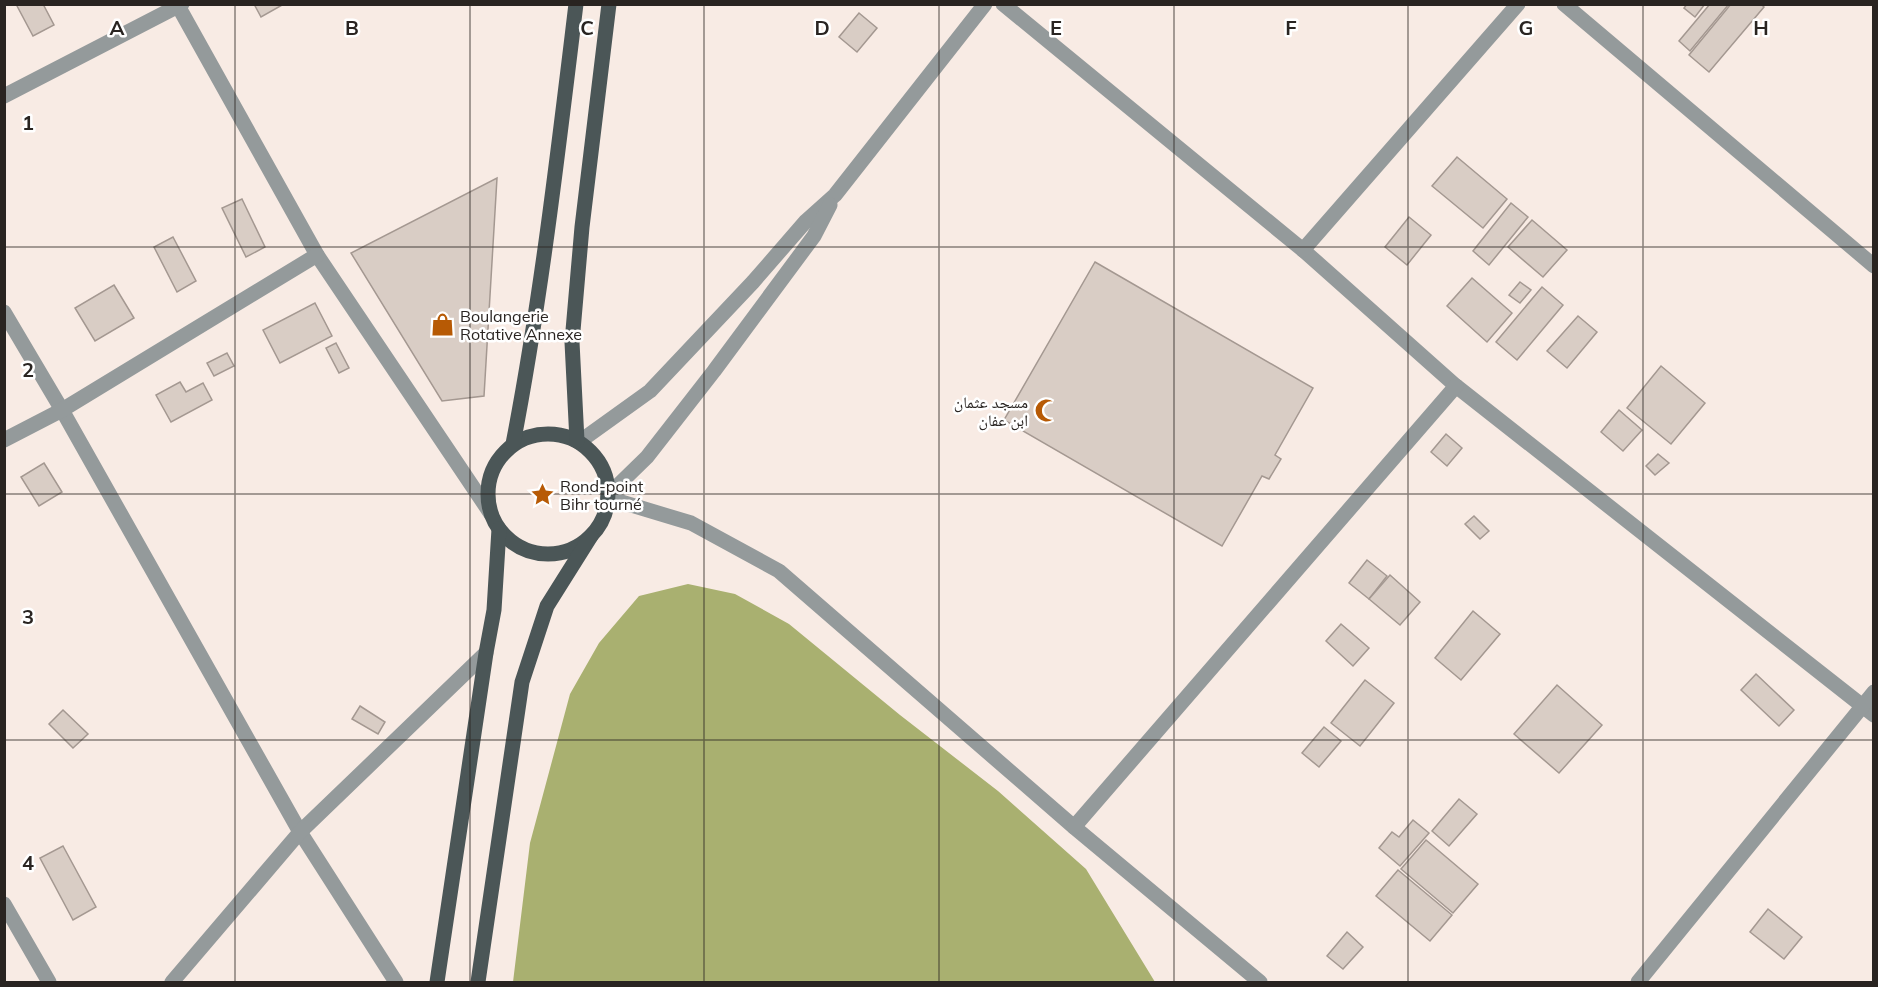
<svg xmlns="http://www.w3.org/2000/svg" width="1878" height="987" font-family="Mulish,'Noto Naskh Arabic',sans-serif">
<rect width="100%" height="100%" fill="#f8ebe4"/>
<path fill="#a9b070" d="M688,584L735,594L789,624L900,715L998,791L1086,869L1155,982H513L530,843L570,694L599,643L639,596Z"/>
<g fill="#d9cdc5" stroke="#a49891" stroke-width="1.5">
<path d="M16,4H43L54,25L33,36Z"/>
<path d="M254,4H284L261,17Z"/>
<path d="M1687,4H1705L1695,17L1684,8Z"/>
<path d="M1710,4H1729L1690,51L1679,41Z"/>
<path d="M1731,4H1761L1764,7L1709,72L1689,55Z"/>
<path d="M859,13L877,28L857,52L839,37Z"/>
<path d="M1457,157L1507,199L1483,228L1432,186Z"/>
<path d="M497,178L484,396L442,401L351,253Z"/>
<path d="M242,199L265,247L246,257L222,208Z"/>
<path d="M1511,203L1528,217L1489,265L1473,251Z"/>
<path d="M1409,217L1431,235L1407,265L1385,247Z"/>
<path d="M1532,220L1567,250L1543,277L1508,247Z"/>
<path d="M173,237L196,281L177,292L154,247Z"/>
<path d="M1095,262L1313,388L1275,455L1281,459L1269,479L1262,476L1222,546L1004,420Z"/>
<path d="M1472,278L1512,313L1487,342L1447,306Z"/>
<path d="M1520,282L1531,290L1520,303L1509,295Z"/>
<path d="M114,285L134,318L95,341L75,308Z"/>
<path d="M1542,287L1563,305L1517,360L1496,342Z"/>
<path d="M315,303L332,336L280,363L263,330Z"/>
<path d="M1578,316L1597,332L1567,368L1547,351Z"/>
<path d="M336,343L349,368L339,373L326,348Z"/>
<path d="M227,353L234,366L214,376L207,363Z"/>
<path d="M1661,366L1705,403L1671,444L1627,408Z"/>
<path d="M180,382L186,392L203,383L212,400L171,422L156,395Z"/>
<path d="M1619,410L1642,430L1623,451L1601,432Z"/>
<path d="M1446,434L1462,448L1447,466L1431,452Z"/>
<path d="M1658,454L1669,463L1655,475L1646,466Z"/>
<path d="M44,463L62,492L39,506L21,477Z"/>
<path d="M1474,516L1489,531L1480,539L1465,524Z"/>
<path d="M1367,560L1387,576L1369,599L1349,583Z"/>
<path d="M1390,575L1420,602L1400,625L1369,599Z"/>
<path d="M1473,611L1500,634L1461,680L1435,658Z"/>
<path d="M1341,624L1369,648L1353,666L1326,641Z"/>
<path d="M1756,674L1794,710L1779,726L1741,690Z"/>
<path d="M1365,680L1394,703L1360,746L1331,723Z"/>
<path d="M1557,685L1602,725L1559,773L1514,734Z"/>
<path d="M360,706L385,722L378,734L352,719Z"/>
<path d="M63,710L88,734L73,748L49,724Z"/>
<path d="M1324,727L1341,741L1319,767L1302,753Z"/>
<path d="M1459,799L1477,814L1449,846L1432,831Z"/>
<path d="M1413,820L1429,833L1400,866L1379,848L1392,832L1399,837Z"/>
<path d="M1426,840L1478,884L1453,913L1401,869Z"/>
<path d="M63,846L96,907L73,920L40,858Z"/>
<path d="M1398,870L1452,915L1430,941L1376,896Z"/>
<path d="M1768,909L1802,937L1784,959L1750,932Z"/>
<path d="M1347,932L1363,947L1343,969L1327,956Z"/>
</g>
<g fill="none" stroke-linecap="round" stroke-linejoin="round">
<g stroke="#949a9b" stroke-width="15">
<path d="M177,4L317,255L491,514"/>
<path d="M1003,4L1303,250L1456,386L1874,715"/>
<path d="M1564,4L1874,266"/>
<path d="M4,96L182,4"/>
<path d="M1303,250L1518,4"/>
<path d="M4,312L62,410L300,832L396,982"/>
<path d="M4,440L62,410L317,255"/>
<path d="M579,442L650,391L753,282L806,221L835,195L985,4"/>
<path d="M608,495L647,457L714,371L814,236L830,205"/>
<path d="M608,498L691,523L779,571L1074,827L1260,982"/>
<path d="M1074,827L1456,386"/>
<path d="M4,904L49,982"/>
<path d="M172,982L300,832L486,653"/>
<path d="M1638,982L1874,692"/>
</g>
<g stroke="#4b5657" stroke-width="15">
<circle cx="548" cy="494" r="60"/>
<path d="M577,441L572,342L582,227L609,4"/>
<path d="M513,444C541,299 558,152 576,4"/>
<path d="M437,982L486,653L494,610L499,529"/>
<path d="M478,982L522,682L547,606L591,536"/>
</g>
</g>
<path fill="none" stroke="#292421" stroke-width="1.5" stroke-opacity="0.55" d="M235,4V982M470,4V982M704,4V982M939,4V982M1174,4V982M1408,4V982M1643,4V982M4,247H1874M4,494H1874M4,740H1874"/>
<defs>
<symbol id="shop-bare" viewBox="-9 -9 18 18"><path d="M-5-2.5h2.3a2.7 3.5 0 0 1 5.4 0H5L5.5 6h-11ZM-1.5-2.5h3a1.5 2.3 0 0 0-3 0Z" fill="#b75a05" stroke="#fff" stroke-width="2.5" paint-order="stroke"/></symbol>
<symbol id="mosque-bare" viewBox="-9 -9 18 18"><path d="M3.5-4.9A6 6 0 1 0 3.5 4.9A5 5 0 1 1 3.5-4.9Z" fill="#b75a05" stroke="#fff" stroke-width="2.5" paint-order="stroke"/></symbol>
<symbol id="sight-bare" viewBox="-9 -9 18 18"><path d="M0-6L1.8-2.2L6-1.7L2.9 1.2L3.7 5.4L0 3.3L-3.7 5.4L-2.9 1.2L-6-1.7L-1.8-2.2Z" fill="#b75a05" stroke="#fff" stroke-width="2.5" paint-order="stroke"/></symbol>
</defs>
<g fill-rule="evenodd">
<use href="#shop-bare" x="426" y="308" width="33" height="33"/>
<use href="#mosque-bare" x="1030" y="394" width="33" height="33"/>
<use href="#sight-bare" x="526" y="478" width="33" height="33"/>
</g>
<g text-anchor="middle" stroke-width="5" stroke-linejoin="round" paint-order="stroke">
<g font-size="16" fill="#292421" stroke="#fff" text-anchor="start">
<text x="460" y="322">Boulangerie<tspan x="460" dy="18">Rotative Annexe</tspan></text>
<text x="1028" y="408" text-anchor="end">مسجد عثمان<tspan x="1028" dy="18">ابن عفان</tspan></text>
<text x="560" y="492">Rond-point<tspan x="560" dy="18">Bihr tourné</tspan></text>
</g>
</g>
<g font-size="20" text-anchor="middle" font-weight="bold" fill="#292421" stroke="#fff" stroke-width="5" stroke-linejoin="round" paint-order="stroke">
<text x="117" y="35">A</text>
<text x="352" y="35">B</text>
<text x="587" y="35">C</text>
<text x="822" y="35">D</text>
<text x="1056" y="35">E</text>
<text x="1291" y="35">F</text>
<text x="1526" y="35">G</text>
<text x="1761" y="35">H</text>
<text x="28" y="130">1</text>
<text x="28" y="377">2</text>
<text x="28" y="624">3</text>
<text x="28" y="870">4</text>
</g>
<rect width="1878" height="987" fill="none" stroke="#292421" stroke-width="12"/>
</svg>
